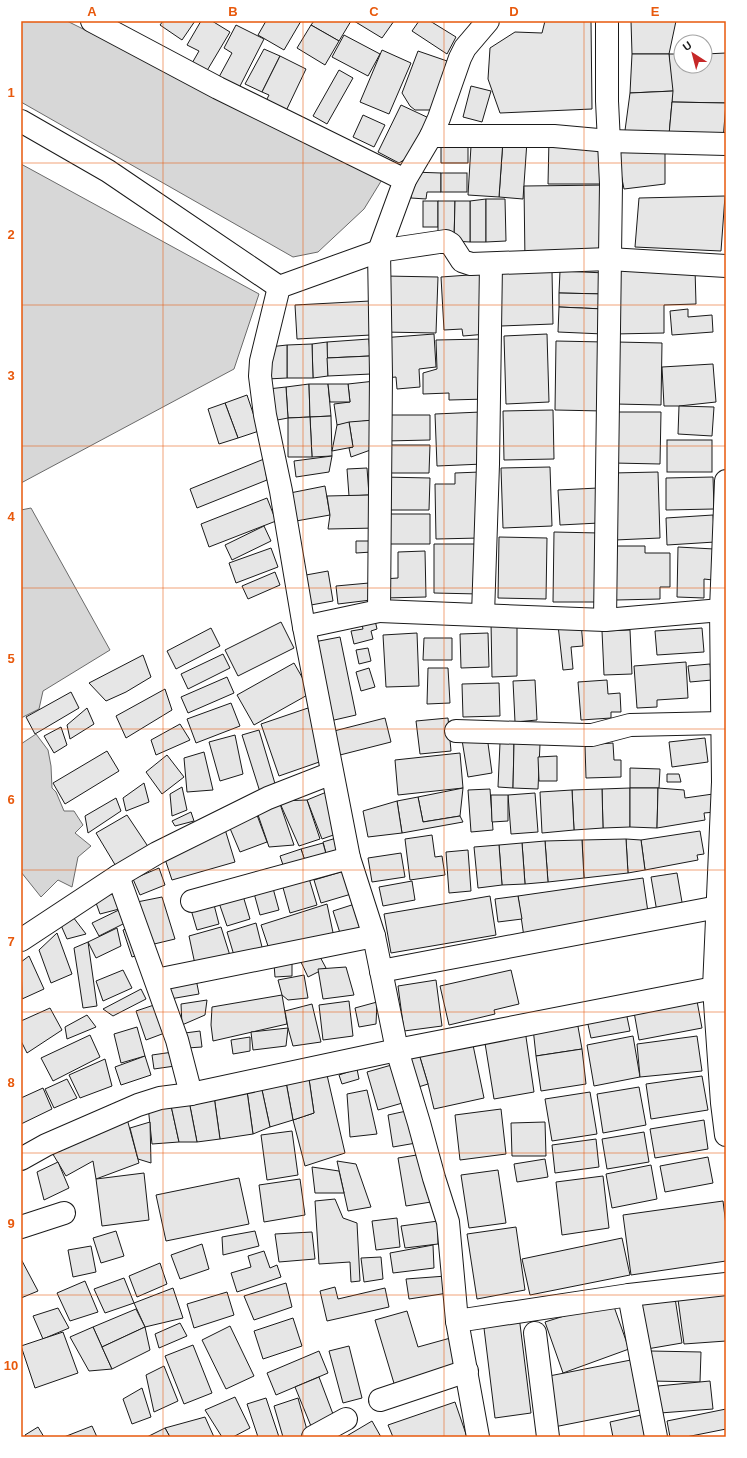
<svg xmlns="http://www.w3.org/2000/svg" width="747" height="1458" font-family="Helvetica,sans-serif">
<rect width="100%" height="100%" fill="#fff"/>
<g fill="#d7d7d7" stroke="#6a6a6a">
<path d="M21,21H67L383,178L364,209L318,252L293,257L21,102Z"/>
<path d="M21,164L259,294L234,369L21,483Z"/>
<path d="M31,508L110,650L43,691L39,709L21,718V510Z"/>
<path d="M36,734L48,750L51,766L52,788L56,792L64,811H74L83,825L75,833L91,846L78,857L72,887L58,880L41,897L21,872V744Z"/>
</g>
<g fill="#e6e6e6" stroke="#1a1a1a">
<path d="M163,21H195L182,40L160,25Z"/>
<path d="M201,21H212L230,32L205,74L191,65L199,51L187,45Z"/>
<path d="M266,21H301L284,50L258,35Z"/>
<path d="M314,21H351L339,41L311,25Z"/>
<path d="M354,21H394L382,38Z"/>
<path d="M419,21H430L456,37L447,54L412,31Z"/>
<path d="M545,21H591L592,109L500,113L488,79L490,48L515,32L542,33Z"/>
<path d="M631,21H676L669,54H632Z"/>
<path d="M236,25L264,39L239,88L219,77L232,53L224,48Z"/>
<path d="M311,25L339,41L325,65L297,48Z"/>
<path d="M344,35L380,54L368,76L332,57Z"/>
<path d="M264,49L280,56L262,92L245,84Z"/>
<path d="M382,50L411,63L389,114L360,102Z"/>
<path d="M418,51L450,62L430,110H415L410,106L402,93Z"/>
<path d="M726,53V103L672,102L669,54H681V66H705V54Z"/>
<path d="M632,54H669L673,91L630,93Z"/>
<path d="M280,56L306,69L286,111L266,101L269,95L262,92Z"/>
<path d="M339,70L353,78L327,124L313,116Z"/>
<path d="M471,86L491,91L482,122L463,117Z"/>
<path d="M673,91L669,135L624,138L630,93Z"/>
<path d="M672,102L726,103L723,140L669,135Z"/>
<path d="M401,105L431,119L407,158L399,163L378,152Z"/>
<path d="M363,115L385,125L374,147L353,137Z"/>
<path d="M549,139L605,145V184H548Z"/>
<path d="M503,140L527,141L523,199L499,197Z"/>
<path d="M503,140L499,197L468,195L471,146Z"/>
<path d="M468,143V163H441V144Z"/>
<path d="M665,149V184L624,189L617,153Z"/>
<path d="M412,172L441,173V192H427L426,199L411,198Z"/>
<rect x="441" y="173" width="26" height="19"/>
<path d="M608,185L601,250L525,261L524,186Z"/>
<path d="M725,196L721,251L635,247L639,198Z"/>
<path d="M486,199V242H470V201Z"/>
<path d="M486,199H505L506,241L486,242Z"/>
<rect x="423" y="201" width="15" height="26"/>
<path d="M438,201H455L454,241L438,240Z"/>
<path d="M455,201H470V242L454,241Z"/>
<path d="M695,269L696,304L664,305V333L614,334L613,270Z"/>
<path d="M552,271L553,324L501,326L500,273Z"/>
<path d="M560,271L606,273L605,294L559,293Z"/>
<path d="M483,274L487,334L463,336L462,329L444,330L441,277Z"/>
<path d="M385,276L438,277L436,333L383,332Z"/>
<path d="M559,293L605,294L604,309L559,307Z"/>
<path d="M370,301L371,335L297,339L295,305Z"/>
<path d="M559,307L604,309L603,334L558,332Z"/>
<path d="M688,309V317L712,315L713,332L672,335L670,311Z"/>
<path d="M434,334L436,367L419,369L420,387L397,389L396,377L384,378L381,338Z"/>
<path d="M547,334L549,402L506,404L504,336Z"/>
<path d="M369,339L370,356L327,358V342Z"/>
<path d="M485,339L487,399L449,400V393L423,394V373L437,369L436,340Z"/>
<path d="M556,341L604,342L603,411L555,410Z"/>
<path d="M327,342L328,376L313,378L312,344Z"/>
<path d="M617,342L662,343L661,405L616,404Z"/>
<path d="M312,344L313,378H287V345Z"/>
<path d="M287,345V378L267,379L269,347Z"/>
<path d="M370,356L371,374L328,376L327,358Z"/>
<path d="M713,364L716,402L679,406H664L662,367Z"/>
<path d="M375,381L379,419L337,425L334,404L350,402L348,384Z"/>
<path d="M309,384L310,417L288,418L286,387Z"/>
<path d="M309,384H328L331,416L310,417Z"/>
<path d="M328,384H348L350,402H330Z"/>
<path d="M286,387L288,418L272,421L268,389Z"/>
<path d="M247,395L259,431L238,438L225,403Z"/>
<path d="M225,403L238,438L219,444L208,409Z"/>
<path d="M679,406L714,407L712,436L678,434Z"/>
<path d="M553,410L554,459L504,460L503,411Z"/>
<path d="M481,412L483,464L437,466L435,414Z"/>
<path d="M615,412H661L660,464L614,463Z"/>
<path d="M384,415H430V440L385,441Z"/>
<path d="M331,416L332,456L312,457L310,417Z"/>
<path d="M310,417L312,457H288V418Z"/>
<path d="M374,420L376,448L351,457L349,448L353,447L349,422Z"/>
<path d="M349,422L353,447L332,451L337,425Z"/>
<rect x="667" y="440" width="45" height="32"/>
<path d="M384,445H430L429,473H384Z"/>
<path d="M332,456L329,472L296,477L294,461Z"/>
<path d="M264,459L267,480L197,508L190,489Z"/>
<path d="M550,467L552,526L503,528L501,468Z"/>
<path d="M367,468L369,495L349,496L347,469Z"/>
<path d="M480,472V538L436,539L435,484H455V473Z"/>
<path d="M658,472L660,538L615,540L613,473Z"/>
<path d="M382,477L430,478L429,510H382Z"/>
<path d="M713,477L714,509L666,510V478Z"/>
<path d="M325,486L330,515L296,521L290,493Z"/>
<path d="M598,488L599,523L560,525L558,490Z"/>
<path d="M369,495L377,528L328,529L330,515L327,496Z"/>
<path d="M267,498L276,521L209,547L201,524Z"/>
<path d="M384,514H430V544H383Z"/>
<path d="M713,515L715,542L667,545L666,518Z"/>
<path d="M264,526L271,541L232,560L225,545Z"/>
<path d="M554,532L599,533V602H553Z"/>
<path d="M499,537L547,538L546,599L498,598Z"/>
<path d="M356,541H372V552L356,553Z"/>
<path d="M434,544H479V594L434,593Z"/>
<path d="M615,546H645V553H670V587H660V599L616,600Z"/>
<path d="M678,547L714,549L713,580L704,579V598L677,597Z"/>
<path d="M271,548L278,567L236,583L229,563Z"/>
<path d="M425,551L426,597L384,598L383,579L398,578V552Z"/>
<path d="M328,571L333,601L311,605L306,575Z"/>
<path d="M275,572L280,585L248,599L242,586Z"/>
<path d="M369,583L371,600L338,604L336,586Z"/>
<path d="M374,616L377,629L371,631L373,639L354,644L351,631L363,629L361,620Z"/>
<path d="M517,621V676L492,677L491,622Z"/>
<path d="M281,622L294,648L238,676L225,650Z"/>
<path d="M581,622L583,646L571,647L573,669L563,670L558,625Z"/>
<path d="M211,628L220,646L176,669L167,651Z"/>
<path d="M702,628L704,652L657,655L655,631Z"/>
<path d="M630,630L632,674L604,675L602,631Z"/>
<path d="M417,633L419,686L386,687L383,635Z"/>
<path d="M488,633L489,667L461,668L460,634Z"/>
<path d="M340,637L356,715L330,721L314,642Z"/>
<path d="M424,638H452V660H423Z"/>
<path d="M368,648L371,661L359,664L356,650Z"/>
<path d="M223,654L230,668L188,689L181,674Z"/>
<path d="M143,655L151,677L126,692L106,701L89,683Z"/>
<path d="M686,662L688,698L657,700V707L637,708L634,666Z"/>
<path d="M294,663L311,693L254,725L237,695Z"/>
<path d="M710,664L712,680L690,682L688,666Z"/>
<path d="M369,668L375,687L361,691L356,672Z"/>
<path d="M428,668H448L450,703L427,704Z"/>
<path d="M227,677L234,693L188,713L181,697Z"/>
<path d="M535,680L537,720L515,722L513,681Z"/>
<path d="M607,680L608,694L620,693L621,712H611V718L581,720L578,682Z"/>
<path d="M499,683L500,716L463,717L462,684Z"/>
<path d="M165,689L172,710L126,738L116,716Z"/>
<path d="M71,692L79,708L35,734L26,717Z"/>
<path d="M231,703L240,726L196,743L187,719Z"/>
<path d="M87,708L94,724L70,739L67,725Z"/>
<path d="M308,708L325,760L279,776L261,724Z"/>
<path d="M385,718L391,742L340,755L334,731Z"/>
<path d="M448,718L451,751L420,754L416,721Z"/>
<path d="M180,724L190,740L156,755L151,740Z"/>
<path d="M61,727L67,745L54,753L44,736Z"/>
<path d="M259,730L276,787L260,792L242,735Z"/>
<path d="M235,735L243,774L220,781L209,742Z"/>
<path d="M487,736L492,773L468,777L462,740Z"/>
<path d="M705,738L708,762L672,767L669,742Z"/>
<path d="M500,743H514L513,788L498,787Z"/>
<path d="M514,743L540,744L538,789L513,788Z"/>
<path d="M613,743L614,760H621V777L586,778L585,745Z"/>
<path d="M107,751L119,771L65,804L53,783Z"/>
<path d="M204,752L213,790L187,792L184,758Z"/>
<path d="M460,753L463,788L398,795L395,760Z"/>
<path d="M167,755L184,777L162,794L146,772Z"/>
<path d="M557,756V781H539L538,757Z"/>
<path d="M630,768L660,769L659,788H630Z"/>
<path d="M667,774H679L681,782H667Z"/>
<path d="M144,783L149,802L126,811L123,798Z"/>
<path d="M182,787L187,810L172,816L170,794Z"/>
<path d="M463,788L460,816L423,822L418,797Z"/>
<path d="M630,788V827L603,828L602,789Z"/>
<path d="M630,788H658L657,828L630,827Z"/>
<path d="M658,788L684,790L685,798L713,794L715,812L704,813L705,820L657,828Z"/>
<path d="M490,789L493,830L471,832L468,790Z"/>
<path d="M602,789L603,828L574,830L572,790Z"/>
<path d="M572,790L574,830L542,833L540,792Z"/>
<path d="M329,791L342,832L322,839L307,800Z"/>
<path d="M535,793L538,832L511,834L508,795Z"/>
<path d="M491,795H508V821L492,822Z"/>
<path d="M418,797L423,822L460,816L463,822L402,833L397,801Z"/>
<path d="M116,798L121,811L88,833L85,816Z"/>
<path d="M307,800L320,839L299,846L279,801Z"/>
<path d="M279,801L294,845L269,847L256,809Z"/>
<path d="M397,801L402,833L368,837L363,811Z"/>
<path d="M191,812L194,821L175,826L172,821Z"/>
<path d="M127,815L149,848L117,868L96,833Z"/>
<path d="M257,815L267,842L240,852L229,826Z"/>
<path d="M224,826L235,862L172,880L164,856Z"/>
<path d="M700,831L704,854L697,855L698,860L645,870L641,840Z"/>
<path d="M432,835L435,857L442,856L445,875L410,880L405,839Z"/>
<path d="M343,836L348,856L328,861L323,842Z"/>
<path d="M626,839L641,840L645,870L628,873Z"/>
<path d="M626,839L628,873L584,878L582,840Z"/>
<path d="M582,840L584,878L548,882L545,841Z"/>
<path d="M545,841L548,882L525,884L522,843Z"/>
<path d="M323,843L328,861L307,867L301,849Z"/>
<path d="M522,843L525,884L502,885L499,845Z"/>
<path d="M499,845L502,885L478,888L474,847Z"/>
<path d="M301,849L307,867L286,874L280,856Z"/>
<path d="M468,850L471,891L449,893L446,852Z"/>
<path d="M401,853L405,877L372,882L368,858Z"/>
<path d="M159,868L165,885L140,895L133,879Z"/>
<path d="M351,869L358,892L321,903L314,880Z"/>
<path d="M677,873L683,908L657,912L651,877Z"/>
<path d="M308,875L317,905L290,913L282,884Z"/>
<path d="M643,878L649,919L524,937L518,896Z"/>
<path d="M271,881L279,910L260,915L252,886Z"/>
<path d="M412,881L415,900L383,906L379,887Z"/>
<path d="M241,889L250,919L227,926L217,897Z"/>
<path d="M115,893L123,908L100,914L95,900Z"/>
<path d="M490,896L496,935L391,953L384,914Z"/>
<path d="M518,896L522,919L498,922L495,899Z"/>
<path d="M162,897L175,939L150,945L137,902Z"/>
<path d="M212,897L219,924L197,930L189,903Z"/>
<path d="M361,902L366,929L340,933L333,911Z"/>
<path d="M327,904L335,942L270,952L261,925Z"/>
<path d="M123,908L129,921L99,936L92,923Z"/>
<path d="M73,917L86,934L67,939L60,923Z"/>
<path d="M256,923L264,955L236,962L227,932Z"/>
<path d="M132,927L141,954L132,957L123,930Z"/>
<path d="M221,927L232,962L196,969L189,936Z"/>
<path d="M117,928L121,946L96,958L88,942Z"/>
<path d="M57,933L72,974L51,983L39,950Z"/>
<path d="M88,942L97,1006L83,1008L74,948Z"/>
<path d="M318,953L326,968L308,977L301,962Z"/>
<path d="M29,956L44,989L22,999L21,962Z"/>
<path d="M292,963V976L275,977L274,964Z"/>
<path d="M346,967L354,995L323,999L318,969Z"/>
<path d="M123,970L132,988L103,1001L96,981Z"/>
<path d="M511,970L519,1004L494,1010L495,1014L449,1025L440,986Z"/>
<path d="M304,975L308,998L288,1000L282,995L278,980Z"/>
<path d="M196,979L199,994L170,999L167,984Z"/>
<path d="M436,980L442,1026L404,1031L398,986Z"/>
<path d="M141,989L146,999L113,1016L103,1009Z"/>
<path d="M282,995L287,1024L213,1041L211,1025L212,1007Z"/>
<path d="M207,1000L205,1015L182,1025L181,1004Z"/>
<path d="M349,1001L353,1036L323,1040L319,1005Z"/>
<path d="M697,1001L702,1028L639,1040L634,1012Z"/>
<path d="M377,1002L376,1024L359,1027L355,1008Z"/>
<path d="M160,1003L170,1031L146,1040L136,1011Z"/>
<path d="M312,1004L321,1042L293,1046L288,1028L285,1011Z"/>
<path d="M50,1008L62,1030L27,1053L21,1041V1021Z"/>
<path d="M626,1012L630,1031L591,1038L587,1020Z"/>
<path d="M87,1015L96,1027L67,1039L65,1027Z"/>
<path d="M577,1021L582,1049L536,1056L533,1028Z"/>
<path d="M137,1027L145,1056L121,1063L114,1034Z"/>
<path d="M288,1028L286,1046L253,1050L251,1032Z"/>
<path d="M525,1030L534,1092L494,1099L484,1037Z"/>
<path d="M200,1031L202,1047L187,1048L185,1033Z"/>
<path d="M90,1035L100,1057L53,1081L41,1058Z"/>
<path d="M633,1036L640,1077L594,1086L587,1045Z"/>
<path d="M697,1036L702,1071L640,1077L637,1044Z"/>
<path d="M250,1037V1051L233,1054L231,1040Z"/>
<path d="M473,1045L484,1098L434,1109L428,1084L419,1054Z"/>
<path d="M582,1049L586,1084L541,1091L536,1056Z"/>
<path d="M173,1052L175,1066L154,1069L152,1055Z"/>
<path d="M401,1054H419L428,1084L412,1089Z"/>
<path d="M145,1056L151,1075L121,1085L115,1067Z"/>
<path d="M105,1059L112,1086L80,1098L69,1075Z"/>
<path d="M395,1064L406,1102L378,1110L367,1072Z"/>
<path d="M357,1069L359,1079L342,1084L339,1075Z"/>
<path d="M327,1075L345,1153L305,1166L293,1120L314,1113L309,1079Z"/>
<path d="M702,1076L708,1110L651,1119L646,1084Z"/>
<path d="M67,1079L77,1098L54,1108L45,1089Z"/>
<path d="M309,1079L314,1113L293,1120L286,1082Z"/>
<path d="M286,1082L293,1120L270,1127L262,1090Z"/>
<path d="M639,1087L646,1125L603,1133L597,1094Z"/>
<path d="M43,1088L52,1109L21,1124V1098Z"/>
<path d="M262,1090L270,1127L253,1134L247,1091Z"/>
<path d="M367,1090L377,1134L350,1137L347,1094Z"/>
<path d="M247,1091L253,1134L220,1139L214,1096Z"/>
<path d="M590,1092L597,1134L552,1141L545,1099Z"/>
<path d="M214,1096L220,1139L197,1142L189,1101Z"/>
<path d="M170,1101L179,1142L152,1144L148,1106Z"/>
<path d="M170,1101H189L197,1142H179Z"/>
<path d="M501,1109L506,1154L460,1160L455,1115Z"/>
<path d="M411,1110L416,1143L393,1147L388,1115Z"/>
<path d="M126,1115L139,1163L96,1179L93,1161L66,1176L51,1151Z"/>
<path d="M704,1120L708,1149L655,1158L650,1129Z"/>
<path d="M150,1122L151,1163L138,1159L130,1128Z"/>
<path d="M545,1122L546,1156H512L511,1123Z"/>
<path d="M292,1131L298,1175L267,1180L261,1135Z"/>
<path d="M644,1132L649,1162L607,1169L602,1139Z"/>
<path d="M596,1139L599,1167L555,1173L552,1145Z"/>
<path d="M423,1154L431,1202L406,1206L398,1158Z"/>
<path d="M708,1157L713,1183L665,1192L660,1166Z"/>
<path d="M545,1159L548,1177L517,1182L514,1164Z"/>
<path d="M337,1161L356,1164L371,1207L348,1211Z"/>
<path d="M58,1162L69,1188L44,1200L37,1172Z"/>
<path d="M651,1165L657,1199L612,1208L606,1174Z"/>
<path d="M312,1167L339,1171L344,1193H315Z"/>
<path d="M498,1170L506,1223L469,1228L461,1175Z"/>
<path d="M144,1173L149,1220L102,1226L96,1179Z"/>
<path d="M603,1176L609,1228L562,1235L556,1182Z"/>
<path d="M239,1178L249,1224L166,1241L156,1195Z"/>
<path d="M300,1179L305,1215L264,1222L259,1185Z"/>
<path d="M335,1199L343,1218L357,1223L360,1281L351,1282L350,1262L319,1264L315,1201Z"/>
<path d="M723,1201L726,1225V1261L631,1275L623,1215Z"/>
<path d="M397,1218L400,1247L376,1250L372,1221Z"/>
<path d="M438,1221V1244L405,1248L401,1226Z"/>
<path d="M516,1227L525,1290L477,1299L467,1234Z"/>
<path d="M116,1231L124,1256L101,1263L93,1238Z"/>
<path d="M255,1231L259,1246L223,1255L222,1237Z"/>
<path d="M312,1232L315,1259L279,1262L275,1234Z"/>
<path d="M622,1238L630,1275L530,1295L522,1259Z"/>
<path d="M202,1244L209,1269L180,1279L171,1255Z"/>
<path d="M433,1245L434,1268L393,1273L390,1253Z"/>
<path d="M91,1246L96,1272L73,1277L68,1250Z"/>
<path d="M264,1251L270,1268L277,1265L281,1277L237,1292L231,1273L251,1267L248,1256Z"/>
<path d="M381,1257L383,1279L364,1282L361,1258Z"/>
<path d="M21,1259L38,1291L21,1298Z"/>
<path d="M160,1263L167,1284L137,1297L129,1276Z"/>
<path d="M446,1276L448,1293L409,1299L406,1279Z"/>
<path d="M124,1278L134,1303L105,1313L94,1289Z"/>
<path d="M85,1281L98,1312L70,1321L57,1293Z"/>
<path d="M286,1283L292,1307L254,1320L244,1296Z"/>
<path d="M726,1286V1341L684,1344L677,1292Z"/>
<path d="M335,1287L338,1299L385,1288L389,1307L327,1321L320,1291Z"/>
<path d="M173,1288L183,1318L145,1327L134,1303Z"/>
<path d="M227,1292L234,1315L194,1328L187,1304Z"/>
<path d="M640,1296L675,1298L682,1343L647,1349Z"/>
<path d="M612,1301L629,1349L563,1373L545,1322Z"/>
<path d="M58,1308L69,1328L43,1339L33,1316Z"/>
<path d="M136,1309L145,1327L102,1347L93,1327Z"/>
<path d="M407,1311L418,1347L454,1337L463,1370L396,1390L375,1320Z"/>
<path d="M519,1316L531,1413L495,1418L483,1320Z"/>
<path d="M293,1318L302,1346L263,1359L254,1331Z"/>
<path d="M180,1323L187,1336L159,1348L155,1334Z"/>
<path d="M230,1326L254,1376L226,1389L202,1340Z"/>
<path d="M93,1327L102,1347L112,1369L89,1371L70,1337Z"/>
<path d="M145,1327L150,1350L112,1369L102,1347Z"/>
<path d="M63,1332L78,1373L35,1388L21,1346Z"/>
<path d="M193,1345L212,1393L184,1404L165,1356Z"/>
<path d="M349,1346L362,1398L343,1403L329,1351Z"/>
<path d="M319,1351L328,1373L276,1395L267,1373Z"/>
<path d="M651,1351L701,1352L700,1382L651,1381Z"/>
<path d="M636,1359L645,1409L554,1427L544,1377Z"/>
<path d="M164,1366L178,1401L154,1412L146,1375Z"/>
<path d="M319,1377L336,1422L313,1431L295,1387Z"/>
<path d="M710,1381L713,1409L660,1413L658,1386Z"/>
<path d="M142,1388L151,1417L132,1424L123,1399Z"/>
<path d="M235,1397L250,1428L233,1437H222L205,1410Z"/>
<path d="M266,1398L279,1437H258L247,1404Z"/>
<path d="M298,1398L309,1437H283L274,1406Z"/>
<path d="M455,1402L467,1437H393L388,1425Z"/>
<path d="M726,1409V1429L686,1437H670L667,1421Z"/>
<path d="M646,1414L650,1437H613L610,1422Z"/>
<path d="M205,1417L214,1437H170L165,1428Z"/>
<path d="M372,1421L381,1437H345Z"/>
<path d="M92,1426L97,1437H64Z"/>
<path d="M38,1427L44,1437H26L25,1435Z"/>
<path d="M165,1428L170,1437H147Z"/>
</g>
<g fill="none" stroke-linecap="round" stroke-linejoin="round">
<defs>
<g id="minor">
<path d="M92,21L218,88L405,180"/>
<path d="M488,21L465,48L460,58L439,118L431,136L405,180L379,251L381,375L379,611L605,620L721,610"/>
<path d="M21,121L108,171L279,287"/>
<path d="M431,136H554L609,141L726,144"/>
<path d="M726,481L721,610L723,782L714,988L722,1103L726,1135"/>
<path d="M483,615L488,464L491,264"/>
<path d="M605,620L611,184L607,101V21"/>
<path d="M304,627L379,611"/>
<path d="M456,731L586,735H592L630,725L722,723"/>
<path d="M192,901L349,858"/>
<path d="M21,940L118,876L157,853L268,798L332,773"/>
<path d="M381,971L718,907"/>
<path d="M156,980L374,936"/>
<path d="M191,1094L397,1050L714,988"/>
<path d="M21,1159L46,1145L138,1105L160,1098L191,1094L177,1040L118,876"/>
<path d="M21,1227L64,1213"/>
<path d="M629,1295L656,1437"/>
<path d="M457,1321L629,1295L726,1284"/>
<path d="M535,1333L548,1437"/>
<path d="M380,1400L467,1371"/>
<path d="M313,1437L346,1419"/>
<path d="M478,1437L457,1321L448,1222L434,1178L419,1123L397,1050L374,936L349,858L304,627L281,491L265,415L260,376L261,361L279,287L379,251L446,241L451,244L462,261L471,264L609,259L726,266"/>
</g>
</defs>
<use href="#minor" stroke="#1a1a1a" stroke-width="24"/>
<use href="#minor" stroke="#fff" stroke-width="22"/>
</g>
<path fill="none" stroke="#e8590c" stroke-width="1" stroke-opacity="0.55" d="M163,21V1437M303,21V1437M444,21V1437M584,21V1437M21,163H726M21,305H726M21,446H726M21,588H726M21,729H726M21,870H726M21,1012H726M21,1153H726M21,1295H726"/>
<rect width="747" height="1458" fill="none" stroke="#ffffff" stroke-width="44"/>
<g transform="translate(693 54) rotate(324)"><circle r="19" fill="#ffffff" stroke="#a3a3a3"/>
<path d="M0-3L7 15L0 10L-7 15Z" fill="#c62828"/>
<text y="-6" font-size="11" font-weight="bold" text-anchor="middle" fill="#1a1a1a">U</text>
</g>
<rect x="22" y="22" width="703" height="1414" fill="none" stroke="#e8590c" stroke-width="1.5"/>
<g font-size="13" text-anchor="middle" font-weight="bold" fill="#e8590c">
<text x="92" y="16">A</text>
<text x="233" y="16">B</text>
<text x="374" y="16">C</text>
<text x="514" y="16">D</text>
<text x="655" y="16">E</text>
<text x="11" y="97">1</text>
<text x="11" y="239">2</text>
<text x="11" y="380">3</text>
<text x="11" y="521">4</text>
<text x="11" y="663">5</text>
<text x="11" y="804">6</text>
<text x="11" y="946">7</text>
<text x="11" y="1087">8</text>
<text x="11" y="1228">9</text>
<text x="11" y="1370">10</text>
</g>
</svg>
